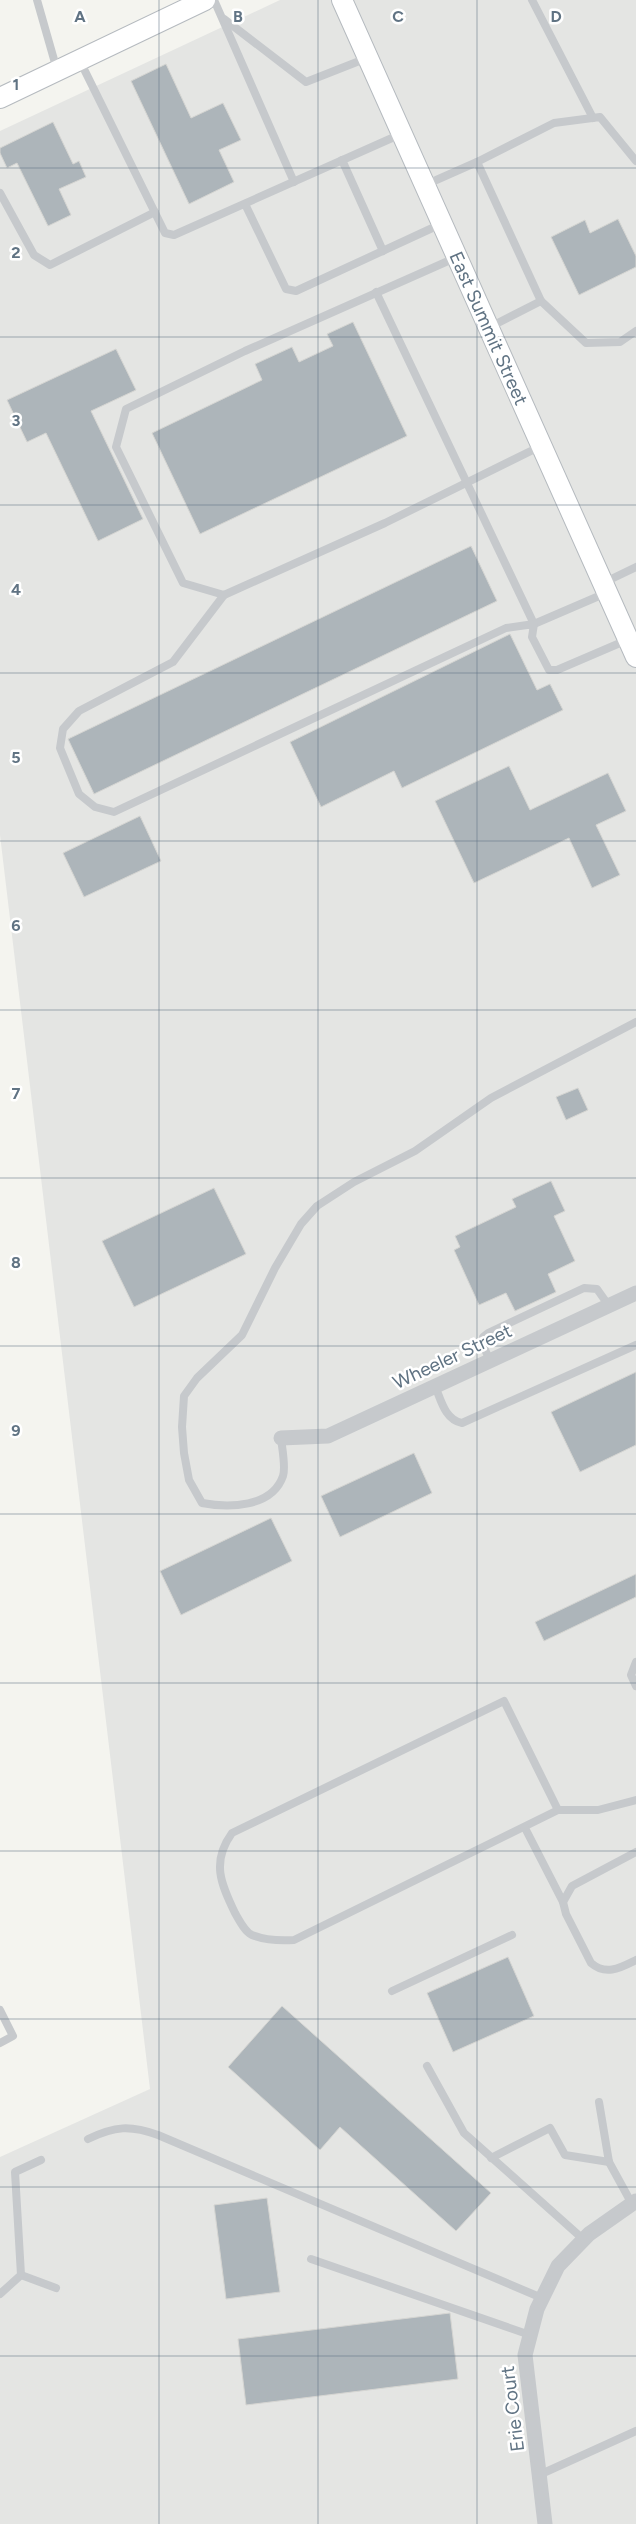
<svg xmlns="http://www.w3.org/2000/svg" width="636" height="2524" font-family="Figtree,sans-serif">
<rect width="100%" height="100%" fill="#f4f4ef"/>
<path fill="#e4e5e3" d="M280,0H636V2524H0V2157L150,2089L0,835V131Z"/>
<g fill="#adb5ba" stroke="#d5d5d2">
<path d="M166,64L191,118L223,103L241,140L219,150L234,182L189,204L131,81Z"/>
<path d="M53,122L73,164L79,161L86,177L59,189L71,215L48,226L17,163L7,168L0,153V148Z"/>
<path d="M618,219L636,256V267L579,295L551,237L585,220L590,233Z"/>
<path d="M353,322L407,436L200,534L152,433L262,380L255,364L292,347L299,362L333,346L327,334Z"/>
<path d="M116,349L136,390L91,411L143,519L98,541L46,433L27,442L7,400Z"/>
<path d="M471,546L497,601L94,794L68,739Z"/>
<path d="M510,634L537,690L550,684L563,710L402,788L394,771L321,807L290,742Z"/>
<path d="M509,766L530,810L608,773L626,811L596,825L620,875L592,888L569,838L474,883L435,801Z"/>
<path d="M140,816L161,861L84,897L63,853Z"/>
<path d="M578,1088L588,1110L566,1120L556,1097Z"/>
<path d="M551,1181L565,1211L554,1216L575,1261L548,1274L556,1292L515,1311L506,1293L479,1305L454,1250L460,1247L455,1236L516,1207L512,1199Z"/>
<path d="M214,1188L246,1254L134,1307L102,1241Z"/>
<path d="M636,1372V1445L580,1472L551,1412Z"/>
<path d="M414,1453L432,1493L340,1537L321,1496Z"/>
<path d="M271,1518L292,1561L181,1615L160,1571Z"/>
<path d="M636,1574V1597L544,1641L535,1622Z"/>
<path d="M508,1957L534,2016L453,2052L427,1993Z"/>
<path d="M282,2006L491,2193L456,2231L340,2127L320,2150L228,2067Z"/>
<path d="M267,2198L280,2292L226,2299L214,2205Z"/>
<path d="M450,2313L458,2379L246,2405L238,2339Z"/>
</g>
<g fill="none" stroke-linecap="round" stroke-linejoin="round">
<defs>
<g id="secondary">
<path d="M342,0L636,657"/>
<path d="M0,98L205,0"/>
</g>
</defs>
<use href="#secondary" stroke="#b5babf" stroke-width="22"/>
<g stroke="#c6c9cc" stroke-width="8">
<path d="M37,0L57,70"/>
<path d="M214,0L294,182"/>
<path d="M532,0L593,118"/>
<path d="M224,19L306,82L367,58"/>
<path d="M80,61L165,233L174,235L401,134"/>
<path d="M342,160L383,251"/>
<path d="M477,162L541,301"/>
<path d="M425,185L477,162L554,123L600,117L636,161"/>
<path d="M0,193L34,255L50,265L155,212"/>
<path d="M245,204L286,289L296,291L441,224"/>
<path d="M457,257L245,351L126,409L116,447L183,583L224,595L385,523L541,446"/>
<path d="M376,292L534,624L606,593"/>
<path d="M490,327L541,301L586,343L620,342L636,331"/>
<path d="M605,582L636,567"/>
<path d="M224,595L173,662L79,711L63,729L60,748L79,794L95,807L114,812L506,628L534,624L532,637L549,670H557L627,640"/>
<path d="M490,1361L483,1345V1337L488,1333L584,1288L597,1289L609,1306"/>
<path d="M435,1386C441,1400 445,1420 462,1423L636,1345"/>
<path d="M281,1438C282,1448 286,1467 283,1476C272,1508 228,1508 202,1503L189,1480L184,1453L182,1427L184,1396L197,1378L242,1335L275,1268L301,1224L317,1206L354,1182L415,1151L491,1098L636,1022"/>
<path d="M636,1662L631,1675L636,1686"/>
<path d="M558,1810L294,1940C280,1941 265,1940 252,1935C245,1932 239,1920 235,1913C221,1884 211,1862 232,1833L504,1701L558,1810H598L636,1800"/>
<path d="M525,1828L563,1902"/>
<path d="M636,1852L572,1886L563,1902L566,1914L591,1963C606,1976 620,1968 636,1960"/>
<path d="M392,1991L512,1935"/>
<path d="M0,2010L13,2036L0,2043"/>
<path d="M427,2066L464,2133L583,2239"/>
<path d="M599,2102L609,2162L632,2204"/>
<path d="M88,2139C115,2126 130,2125 158,2135L542,2298"/>
<path d="M491,2158L550,2128L565,2155L609,2162"/>
<path d="M311,2259L530,2335"/>
<path d="M21,2275L56,2288"/>
<path d="M0,2294L21,2275L15,2172L41,2160"/>
<path d="M539,2475L636,2431"/>
</g>
<g stroke="#c6c9cc" stroke-width="15">
<path d="M281,1438L328,1436L636,1293"/>
<path d="M545,2524L525,2355L537,2309L558,2266L589,2234L636,2201"/>
</g>
<use href="#secondary" stroke="#fff" stroke-width="20"/>
</g>
<path fill="none" stroke="#607383" stroke-width="1" stroke-opacity="0.55" d="M159,0V2524M318,0V2524M477,0V2524M0,168H636M0,337H636M0,505H636M0,673H636M0,841H636M0,1010H636M0,1178H636M0,1346H636M0,1514H636M0,1683H636M0,1851H636M0,2019H636M0,2187H636M0,2356H636"/>
<g text-anchor="middle" stroke-width="5" stroke-linejoin="round" paint-order="stroke">
<g font-size="19" fill="#607383" stroke="#fff">
<text transform="translate(489 328) rotate(66)" y="7">East Summit Street</text>
<text transform="translate(452 1356) rotate(-25)" y="7">Wheeler Street</text>
<text transform="translate(512 2409) rotate(-97)" y="7">Erie Court</text>
</g>
</g>
<g font-size="16" text-anchor="middle" font-weight="bold" fill="#607383" stroke="#fff" stroke-width="5" stroke-linejoin="round" paint-order="stroke">
<text x="80" y="22">A</text>
<text x="238" y="22">B</text>
<text x="398" y="22">C</text>
<text x="556" y="22">D</text>
<text x="16" y="90">1</text>
<text x="16" y="258">2</text>
<text x="16" y="426">3</text>
<text x="16" y="595">4</text>
<text x="16" y="763">5</text>
<text x="16" y="931">6</text>
<text x="16" y="1099">7</text>
<text x="16" y="1268">8</text>
<text x="16" y="1436">9</text>
</g>
</svg>
